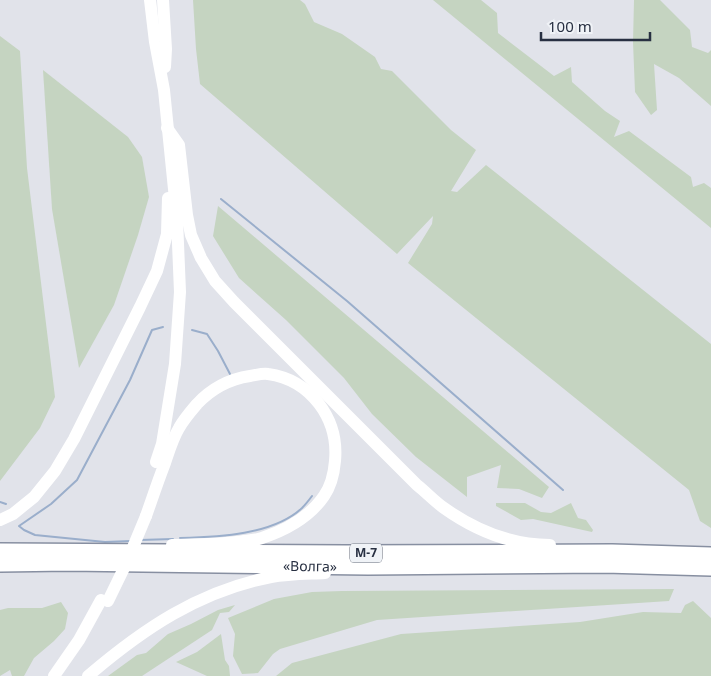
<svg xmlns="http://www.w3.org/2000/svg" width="711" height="676" font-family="'Noto Sans',sans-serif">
<rect width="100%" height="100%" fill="#e1e3ea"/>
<g fill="#c5d4c1">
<path d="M193,0H300L305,4L314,22L342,34L375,57L381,69L392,71L451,130L476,150L451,191L457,192L486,165L711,344V528L700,521L689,490L408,263L432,224L433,216L397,254L200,84L196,49Z"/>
<path d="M433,0H481L497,13L498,33L554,76L571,67L572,82L605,111L620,121L614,137L629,131L691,177L693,187L704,183L711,188V228Z"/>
<path d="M634,0H660L690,30L692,47L708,53L711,50V106L679,78L654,64L657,110L651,115L635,92L633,42Z"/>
<path d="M0,36L20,51L27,168L55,397L40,428L0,481Z"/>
<path d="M43,70L128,137L142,157L149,197L138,235L114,305L79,368L52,209Z"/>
<path d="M218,206L549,487L542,498L519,489L497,488L501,465L467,477V497L416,457L372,414L344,378L286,320L239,278L213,236Z"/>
<path d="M496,503H525L541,512L551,513L571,503L578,518L586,520L593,530L592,532L533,519L521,520L496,506Z"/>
<path d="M674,589L669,601L377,620L280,649L273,654L258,673L242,674L233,656L235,634L228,618L274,599L312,592L342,591Z"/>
<path d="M693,601L711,618V676H276L292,663L401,634L580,622L643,612L681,613L685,605Z"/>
<path d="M61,602L68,613L65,629L54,641L34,658L24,676H12L10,670L0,676V610L8,608H42Z"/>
<path d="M235,605L229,612L220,613L212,630L142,676H108L137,655L146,653L168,634L191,624L218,610Z"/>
<path d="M221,634L225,660L229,666L230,676H207L176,662L197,652Z"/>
</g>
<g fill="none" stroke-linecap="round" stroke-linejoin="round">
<g stroke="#9aaecb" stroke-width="2">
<path d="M221,199L347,301L563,490"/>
<path d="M192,330L207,334L218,351L230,374"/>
<path d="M0,502L6,504"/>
<path d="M180,538C218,537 273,535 302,508C306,504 309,500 312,496"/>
<path d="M140,540L173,539"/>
<path d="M131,541L105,542L35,535L24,530L19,526L51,504L77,480L130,380L152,330L163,327"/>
</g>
<defs>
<g id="trunk">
<path d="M0,551L346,553L612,552L711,555"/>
<path id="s1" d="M0,564L68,563L368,567L605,565L711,568"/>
</g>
</defs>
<use href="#trunk" stroke="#878fa1" stroke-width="18"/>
<g stroke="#fff" stroke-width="12">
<path d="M150,0L155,42L164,90L177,219L180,292L175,364L162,444L156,462"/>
<path d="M163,0L166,49L165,67"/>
<path d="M167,128L179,145L187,215L191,235L201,258L215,281L234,302L417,485C426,492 434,501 444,508C475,530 511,545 550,545"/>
<path d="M146,516C152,499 158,481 165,463C169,451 173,438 179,428C184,419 191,411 197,404C211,389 230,379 250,376C256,375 263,373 268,374C311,380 339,419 335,461C334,473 331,486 324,496C309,518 286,530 262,538C256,540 250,540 244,541C220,545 196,544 172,545"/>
<path d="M0,520L13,514L34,497L55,471L74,439L140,307L157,271L167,234L168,198"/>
<path d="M54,676L79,640L101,600"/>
<path d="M88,676C143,629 199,591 271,577C289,574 307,574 325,573"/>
</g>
<use href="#trunk" stroke="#fff" stroke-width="15"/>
<path stroke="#fff" stroke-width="12" d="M108,601L126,564L146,516"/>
</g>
<g text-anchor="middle" stroke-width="4.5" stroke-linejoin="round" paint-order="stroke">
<rect fill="#f0f3f7" stroke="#646a78" stroke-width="1" x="350" y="543.5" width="32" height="19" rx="4"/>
<g font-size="12" font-weight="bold" fill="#283042">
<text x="366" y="557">М-7</text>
</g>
<g font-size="14" fill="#283042" stroke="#f0f3f7">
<text dy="5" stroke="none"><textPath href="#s1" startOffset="310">«Волга»</textPath></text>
</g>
</g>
<path d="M541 32v8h109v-8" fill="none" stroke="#283042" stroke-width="2.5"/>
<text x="548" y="32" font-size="15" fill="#283042" stroke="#f0f3f7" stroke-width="4" paint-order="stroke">100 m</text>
</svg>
